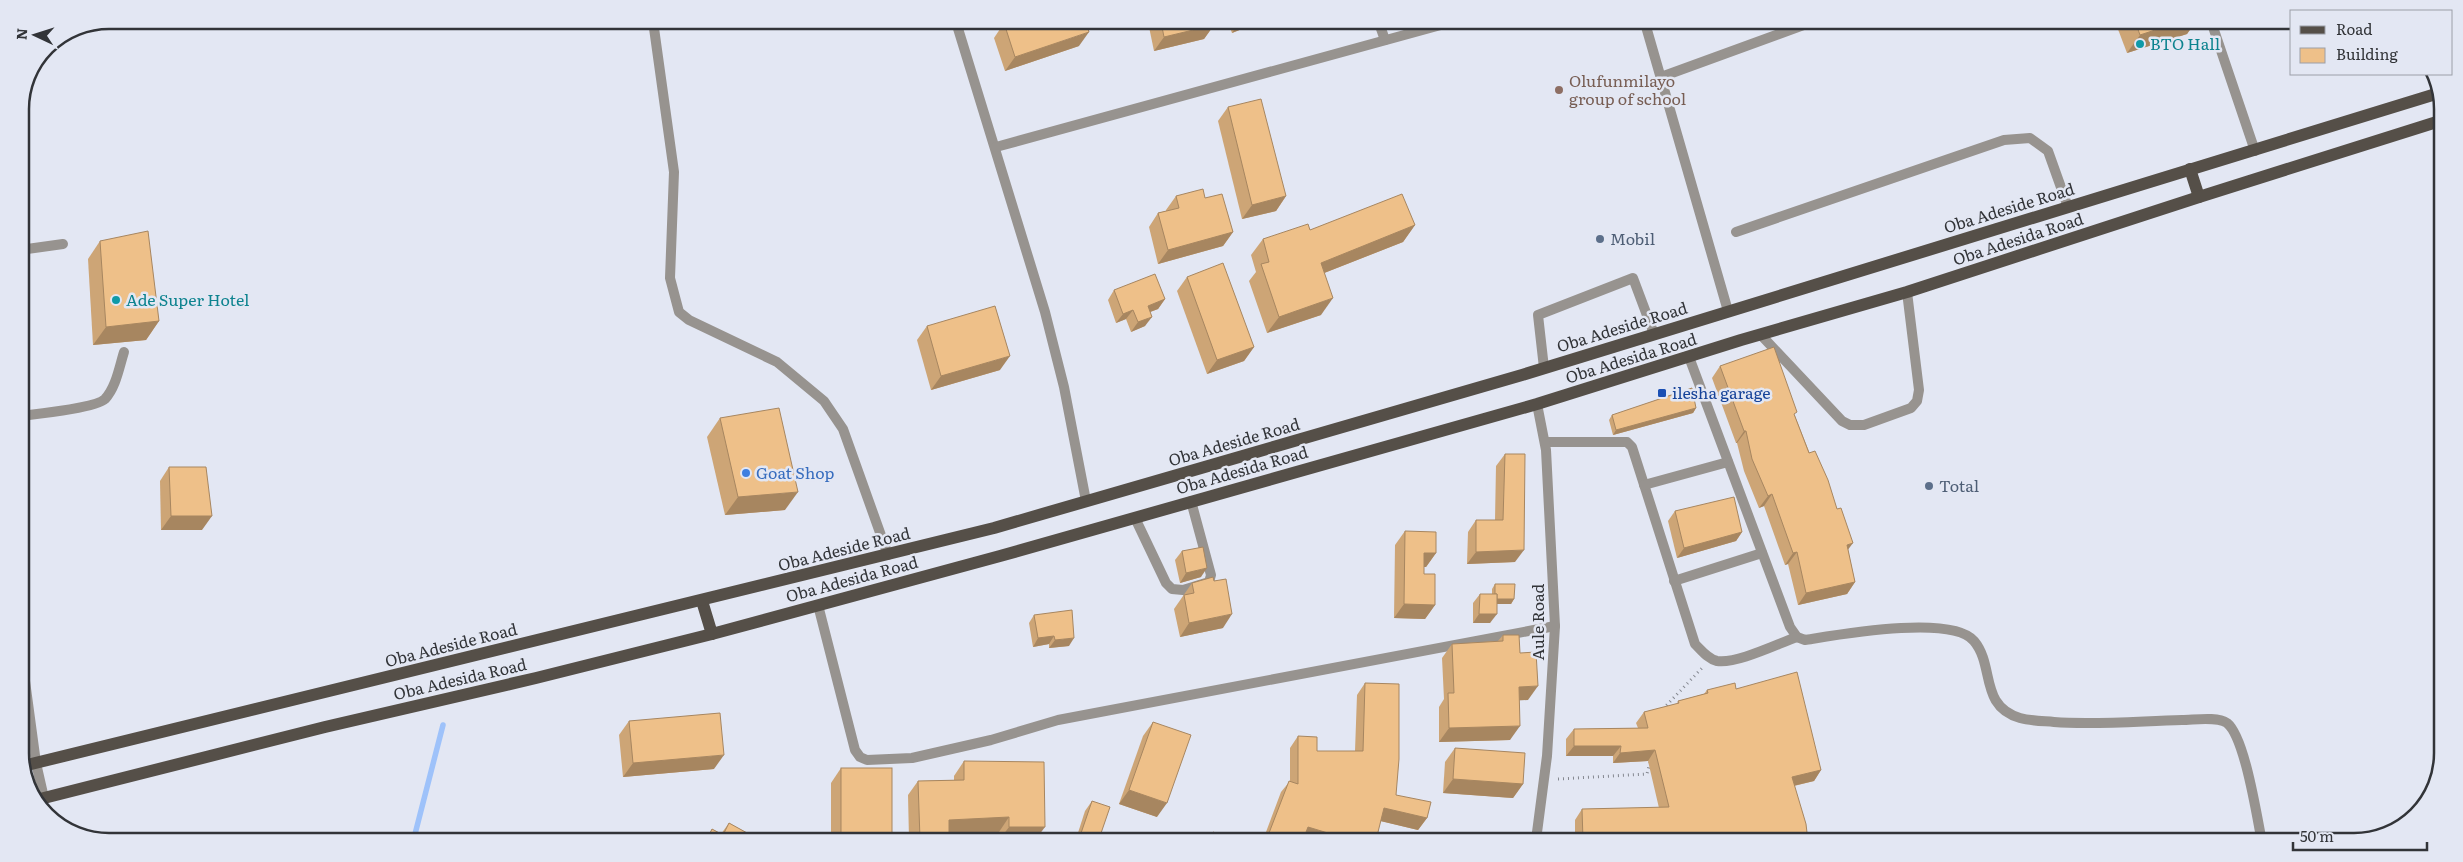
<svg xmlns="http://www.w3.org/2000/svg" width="2463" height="862" font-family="Literata,serif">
<rect width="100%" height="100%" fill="#e3e7f3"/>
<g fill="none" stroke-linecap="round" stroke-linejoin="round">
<path stroke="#9ec2fa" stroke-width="5.5" d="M414,838L443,725"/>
<g stroke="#84878f" stroke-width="3" stroke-dasharray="1 4" stroke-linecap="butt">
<path d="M1663,709L1702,668"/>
<path d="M1558,779L1647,774L1650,762"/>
</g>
<g stroke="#97938f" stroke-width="10">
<path d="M1736,232L2004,140L2030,138L2048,151L2068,207"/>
<path d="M1761,335L1842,421L1850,425H1864L1911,408L1917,401L1919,390L1907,292"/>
<path d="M1544,368L1538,315L1633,278L1654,334"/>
<path d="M20,416C36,414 96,408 105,399C116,387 119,368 124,352"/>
<path d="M1135,518L1166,583L1172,589L1183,590L1209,582L1211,575L1191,501"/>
</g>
<g stroke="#97938f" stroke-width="10">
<path d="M653,21L674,172L670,278L679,312L689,320L777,362L824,401L843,429L888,555"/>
<path d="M956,22L1045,312L1064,387L1086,501"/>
<path d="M1379,23L1385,40"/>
<path d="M1645,23L1728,311"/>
<path d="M2212,24L2255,151"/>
<path d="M1661,77L1809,23"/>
<path d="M996,147L1448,23"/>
<path d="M20,250L63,244"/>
<path d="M1689,357L1790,627L1797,637L1805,640C1837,635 1952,614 1974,641C1995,666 1979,706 2020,718C2031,721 2043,721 2054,722C2096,725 2140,721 2182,720C2194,720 2217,716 2227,723C2245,737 2257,818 2262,842"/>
<path d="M1545,442H1627L1632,447L1695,644C1701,650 1708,659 1717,661C1737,664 1777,644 1797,637"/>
<path d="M1644,485L1728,462"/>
<path d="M1674,581L1762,553"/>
<path d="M818,605L855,750L860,757L867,760L912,758L991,740L1058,720L1555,626"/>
<path d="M20,644L36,763L44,798"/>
</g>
<path stroke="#97938f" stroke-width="10" d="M1536,840L1547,756L1555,626L1546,450L1537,404"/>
<g stroke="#554f48" stroke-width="12">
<path d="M2190,169L2199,197"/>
<path d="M702,601L712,634"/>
<path d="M23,766L994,528L1522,375L2439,93"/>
<path d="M36,800L325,727L536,678L712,634L1000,556L1537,404L1741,340L1907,292L2199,197L2443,120"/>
</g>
</g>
<g fill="#cda576">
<path d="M1148,22H1213L1214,25L1204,39L1154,51Z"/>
<path d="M1228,22H1259L1232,33Z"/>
<path d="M1275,22H1285L1277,26Z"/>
<path d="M1004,23L1079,46L1005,71L994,38Z"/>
<path d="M2116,24H2194L2187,34L2127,53Z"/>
<path d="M1228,107L1286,196L1276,211L1242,219L1218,121Z"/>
<path d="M1176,196L1205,198L1233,232L1223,246L1158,264L1149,227L1158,213L1166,211V210Z"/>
<path d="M1415,225L1403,242L1324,273L1321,315L1267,333L1249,281L1256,272L1251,255L1263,239L1310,230Z"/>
<path d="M100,241L159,321L146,340L93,345L88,259Z"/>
<path d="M1187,277L1254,347L1244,361L1207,374L1177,291Z"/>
<path d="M1114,290L1165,299L1158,309L1150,312L1145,326L1131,332L1126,319L1116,323L1108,300Z"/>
<path d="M927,326L1000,370L931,390L917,340Z"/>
<path d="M1720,366L1795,416L1848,550L1855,582L1847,594L1798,605L1788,564L1785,565L1764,506L1759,508L1744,471L1737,443H1736L1712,378Z"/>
<path d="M1696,408L1693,413L1613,435L1609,420L1612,415Z"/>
<path d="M720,418L785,510L725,515L707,437Z"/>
<path d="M1505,454L1515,562L1467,564L1468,532L1476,520H1495L1496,466Z"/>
<path d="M169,467L202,530H161L160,481Z"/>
<path d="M1675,511L1742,532L1736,541L1677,558L1668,521Z"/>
<path d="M1405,531L1436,553L1426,567H1424V574L1435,605L1425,619L1394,618L1395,545Z"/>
<path d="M1182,551L1201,577L1180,583L1175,560Z"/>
<path d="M1192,583L1223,628L1180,637L1174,609Z"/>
<path d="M1495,584L1514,599L1511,604H1497L1490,623H1473V603L1480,594H1492V589Z"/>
<path d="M1034,615L1069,646L1049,648V644L1033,647L1029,623Z"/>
<path d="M1503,635L1520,653L1528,700H1519L1510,740L1439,742V707L1444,699L1442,658L1452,644L1498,641Z"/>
<path d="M1365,683L1396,795L1427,818L1418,830L1381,821L1304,840H1263L1281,792L1290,781V748L1298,736L1317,751H1355L1357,695Z"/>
<path d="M1736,689L1821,770L1814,781L1794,786L1808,841L1575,840V820L1582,809L1659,808L1648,761L1613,763V756H1566V739L1574,729L1638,728L1636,723L1644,712L1677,704L1678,701L1704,694L1707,690Z"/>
<path d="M629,721L714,769L623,777L619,735Z"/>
<path d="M1153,722L1157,817L1119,804L1143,736Z"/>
<path d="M1455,748L1523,784L1513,798L1443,793L1445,762Z"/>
<path d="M964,761L1036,839H999V832L949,833V839H909L908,795L918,781L954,780V776Z"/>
<path d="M841,768L892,839H831V783Z"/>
<path d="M1092,801L1099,839H1076L1085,811Z"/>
<path d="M729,823L758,839H706L712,829L721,834Z"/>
<path d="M1213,832L1237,840H1208Z"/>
</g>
<g fill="#a78660">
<path d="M1239,22H1259L1232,33Z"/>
<path d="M1279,22H1285L1277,26Z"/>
<path d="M2173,24H2194L2187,34L2127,53L2140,35Z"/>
<path d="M1214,25L1204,39L1154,51L1164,37Z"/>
<path d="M1089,32L1079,46L1005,71L1015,57Z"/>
<path d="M1286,196L1276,211L1242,219L1252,205Z"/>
<path d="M1415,225L1403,242L1309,279L1321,263Z"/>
<path d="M1233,232L1223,246L1158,264L1168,250Z"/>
<path d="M1333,298L1321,315L1267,333L1279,317Z"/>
<path d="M1165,299L1158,309L1142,315L1148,306Z"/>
<path d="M1133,310L1126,319L1116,323L1123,314Z"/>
<path d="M1152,317L1145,326L1131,332L1138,322Z"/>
<path d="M159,321L146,340L93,345L106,327Z"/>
<path d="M1254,347L1244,361L1207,374L1217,360Z"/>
<path d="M1010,356L1000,370L931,390L941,376Z"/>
<path d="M1696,408L1693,413L1613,435L1616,430Z"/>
<path d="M1744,431H1746L1737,443H1736Z"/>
<path d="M798,492L785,510L725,515L738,497Z"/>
<path d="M1772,494L1764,506L1759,508L1768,496Z"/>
<path d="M171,516H212L202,530H161Z"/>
<path d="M1742,532L1736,541L1677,558L1684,548Z"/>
<path d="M1853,543L1844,555L1847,545Z"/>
<path d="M1524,550L1515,562L1467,564L1476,552Z"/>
<path d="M1797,552L1788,564L1785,565L1793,553Z"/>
<path d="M1424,553H1436L1426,567H1414Z"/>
<path d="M1207,568L1201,577L1180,583L1186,573Z"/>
<path d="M1855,582L1847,594L1798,605L1806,593Z"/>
<path d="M1495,599H1514L1511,604H1492Z"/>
<path d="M1404,604L1435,605L1425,619L1394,618Z"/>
<path d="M1232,614L1223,628L1180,637L1189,623Z"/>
<path d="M1479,614H1497L1490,623H1473Z"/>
<path d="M1054,636L1049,644L1033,647L1038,638Z"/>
<path d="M1074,638L1069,646L1049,648L1055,640Z"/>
<path d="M1538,686L1528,700L1509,701L1519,687Z"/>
<path d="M1520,726L1510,740L1439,742L1449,728Z"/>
<path d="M1574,746H1621L1613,756H1566Z"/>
<path d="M1655,750L1648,761L1613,763L1620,753Z"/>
<path d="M724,755L714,769L623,777L633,763Z"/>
<path d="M1821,770L1814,781L1784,788L1792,777Z"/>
<path d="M1453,779L1523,784L1513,798L1443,793Z"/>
<path d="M1129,790L1167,803L1157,817L1119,804Z"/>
<path d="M1384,808L1427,818L1418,830L1376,820Z"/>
<path d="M1009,817L999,832L939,834L949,820Z"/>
<path d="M1009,827H1045L1036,839H1000Z"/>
<path d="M1308,827L1351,840H1304L1300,839Z"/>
<path d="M1269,833L1286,840H1265Z"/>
</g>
<g fill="#eec089" stroke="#a78660">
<path d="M1009,22H1086L1089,32L1015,57L1004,23Z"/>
<path d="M1161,22H1213L1214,25L1164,37Z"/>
<path d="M2136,24H2173L2140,35Z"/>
<path d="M1261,99L1286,196L1252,205L1228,107Z"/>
<path d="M1203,189L1205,198L1222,194L1233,232L1168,250L1158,213L1179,208L1176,196Z"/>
<path d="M1402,194L1415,225L1321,263L1333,298L1279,317L1261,264L1269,262L1263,239L1308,224L1310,230Z"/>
<path d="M148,231L159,321L106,327L100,241Z"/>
<path d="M1223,263L1254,347L1217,360L1187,277Z"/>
<path d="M1155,274L1165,299L1148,306L1152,317L1138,322L1133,310L1123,314L1114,290Z"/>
<path d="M995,306L1010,356L941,376L927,326Z"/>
<path d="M1774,347L1797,412L1794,414L1809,453L1815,451L1828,480L1837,509L1841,508L1853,543L1847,545L1855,582L1806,593L1797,552L1793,553L1772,494L1768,496L1752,459L1746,431H1744L1720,366Z"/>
<path d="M1692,388L1696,408L1616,430L1612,415Z"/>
<path d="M779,408L798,492L738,497L720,418Z"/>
<path d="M1505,454H1525L1524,550L1476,552V520H1503Z"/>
<path d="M169,467H206L212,516H171Z"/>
<path d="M1734,497L1742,532L1684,548L1675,511Z"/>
<path d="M1405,531L1436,532V553H1424V574H1435V605L1404,604Z"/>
<path d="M1203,547L1207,568L1186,573L1182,551Z"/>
<path d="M1213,577L1214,581L1226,579L1232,614L1189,623L1184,595L1194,593L1192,583Z"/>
<path d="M1495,584H1515L1514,599H1497V594H1495Z"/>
<path d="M1480,594H1497V614H1479Z"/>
<path d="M1072,610L1074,638L1055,640L1054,636L1038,638L1034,615Z"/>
<path d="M1503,635H1519L1520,653L1536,652L1538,686L1519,687L1520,726L1449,728L1448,693H1454L1452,644L1503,641Z"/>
<path d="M1797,672L1821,770L1792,777L1806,824L1808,841L1583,840L1582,809L1669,807L1655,750L1620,753L1621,746H1574V729L1648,728L1644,712L1679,703L1678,701L1708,693L1707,690L1735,683L1736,689Z"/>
<path d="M1365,683L1399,684V759L1396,795L1431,802L1427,818L1384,808L1376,840H1351L1308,827L1303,840H1286L1269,833L1289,781L1298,784V736L1317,737V751H1363Z"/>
<path d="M720,713L724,755L633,763L629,721Z"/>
<path d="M1153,722L1191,735L1167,803L1129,790Z"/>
<path d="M1455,748L1525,753L1523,784L1453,779Z"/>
<path d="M964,761L1044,762L1045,827H1009V817L949,820V839H920L918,781L964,780Z"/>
<rect x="841" y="768" width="51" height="71"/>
<path d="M1092,801L1110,807L1099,839H1079Z"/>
<path d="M729,823L758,839H707L712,829L723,835Z"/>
<path d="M1213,832L1237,840H1210Z"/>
</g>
<g fill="#0f9aa8" stroke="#e3e7f3" stroke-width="2">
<circle cx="2140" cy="44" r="5"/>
<circle cx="116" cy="300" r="5"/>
</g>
<circle fill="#8d6e63" stroke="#e3e7f3" stroke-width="2" cx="1559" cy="90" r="5"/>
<g fill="#5c6f8a" stroke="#e3e7f3" stroke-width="2">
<circle cx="1600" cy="239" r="5"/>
<circle cx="1929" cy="486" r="5"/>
</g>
<rect fill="#1a4fb4" stroke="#e3e7f3" stroke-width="2" x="1657" y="388" width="10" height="10" rx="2.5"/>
<circle fill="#3f7fe0" stroke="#e3e7f3" stroke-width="2" cx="746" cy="473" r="5"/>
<g text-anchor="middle" stroke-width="5" stroke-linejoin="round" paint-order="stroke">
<g font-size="16" fill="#0d838f" stroke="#e3e7f3" text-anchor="start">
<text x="2150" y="50">BTO Hall</text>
<text x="126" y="306">Ade Super Hotel</text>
</g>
<g font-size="16" fill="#785e54" stroke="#e3e7f3" text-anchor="start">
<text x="1569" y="87">Olufunmilayo<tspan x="1569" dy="18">group of school</tspan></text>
</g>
<g font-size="16" fill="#323438" stroke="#e3e7f3">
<text transform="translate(2009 208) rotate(-17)" y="6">Oba Adeside Road</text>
<text transform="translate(2018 239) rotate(-18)" y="6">Oba Adesida Road</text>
<text transform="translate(1622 327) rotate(-17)" y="6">Oba Adeside Road</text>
<text transform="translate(1631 358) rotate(-17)" y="6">Oba Adesida Road</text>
<text transform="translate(1234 442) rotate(-16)" y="6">Oba Adeside Road</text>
<text transform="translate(1242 470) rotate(-16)" y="6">Oba Adesida Road</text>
<text transform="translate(844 549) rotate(-14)" y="6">Oba Adeside Road</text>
<text transform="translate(852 579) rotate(-15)" y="6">Oba Adesida Road</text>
<text transform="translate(1538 622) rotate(-90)" y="6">Aule Road</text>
<text transform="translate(451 645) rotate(-14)" y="6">Oba Adeside Road</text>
<text transform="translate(460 679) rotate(-13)" y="6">Oba Adesida Road</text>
</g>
<g font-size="16" fill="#4e5e75" stroke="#e3e7f3" text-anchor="start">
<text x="1610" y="245">Mobil</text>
<text x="1939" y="492">Total</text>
</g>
<g font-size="16" fill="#164399" stroke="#e3e7f3" text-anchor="start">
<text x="1672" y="399">ilesha garage</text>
</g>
<g font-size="16" fill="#366cbe" stroke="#e3e7f3" text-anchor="start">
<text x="756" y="479">Goat Shop</text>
</g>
</g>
<path d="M0 0H2463V862H0ZM109 29H2354A80 80 0 0 1 2434 109V753A80 80 0 0 1 2354 833H109A80 80 0 0 1 29 753V109A80 80 0 0 1 109 29Z" fill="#e3e7f3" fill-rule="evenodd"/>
<path fill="none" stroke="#323438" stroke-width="2.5" d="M109 29H2354A80 80 0 0 1 2434 109V753A80 80 0 0 1 2354 833H109A80 80 0 0 1 29 753V109A80 80 0 0 1 109 29Z"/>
<rect x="2290" y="10" width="162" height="65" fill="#e3e7f3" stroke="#9c9fa8"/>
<rect x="2300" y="26" width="25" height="8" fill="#554f48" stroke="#9c9fa8"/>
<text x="2336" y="35" font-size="15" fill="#323438">Road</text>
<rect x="2300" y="48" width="25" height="15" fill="#eec089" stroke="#9c9fa8"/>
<text x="2336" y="60" font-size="15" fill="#323438">Building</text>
<g transform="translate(35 35) rotate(274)" stroke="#e3e7f3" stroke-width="4" paint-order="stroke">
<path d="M0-4L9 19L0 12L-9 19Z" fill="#323438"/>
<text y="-8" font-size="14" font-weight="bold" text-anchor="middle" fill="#323438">N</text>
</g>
<path d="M2293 842v8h134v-8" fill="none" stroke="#323438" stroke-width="2.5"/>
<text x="2300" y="842" font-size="15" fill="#323438" stroke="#e3e7f3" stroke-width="4" paint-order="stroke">50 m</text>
</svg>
